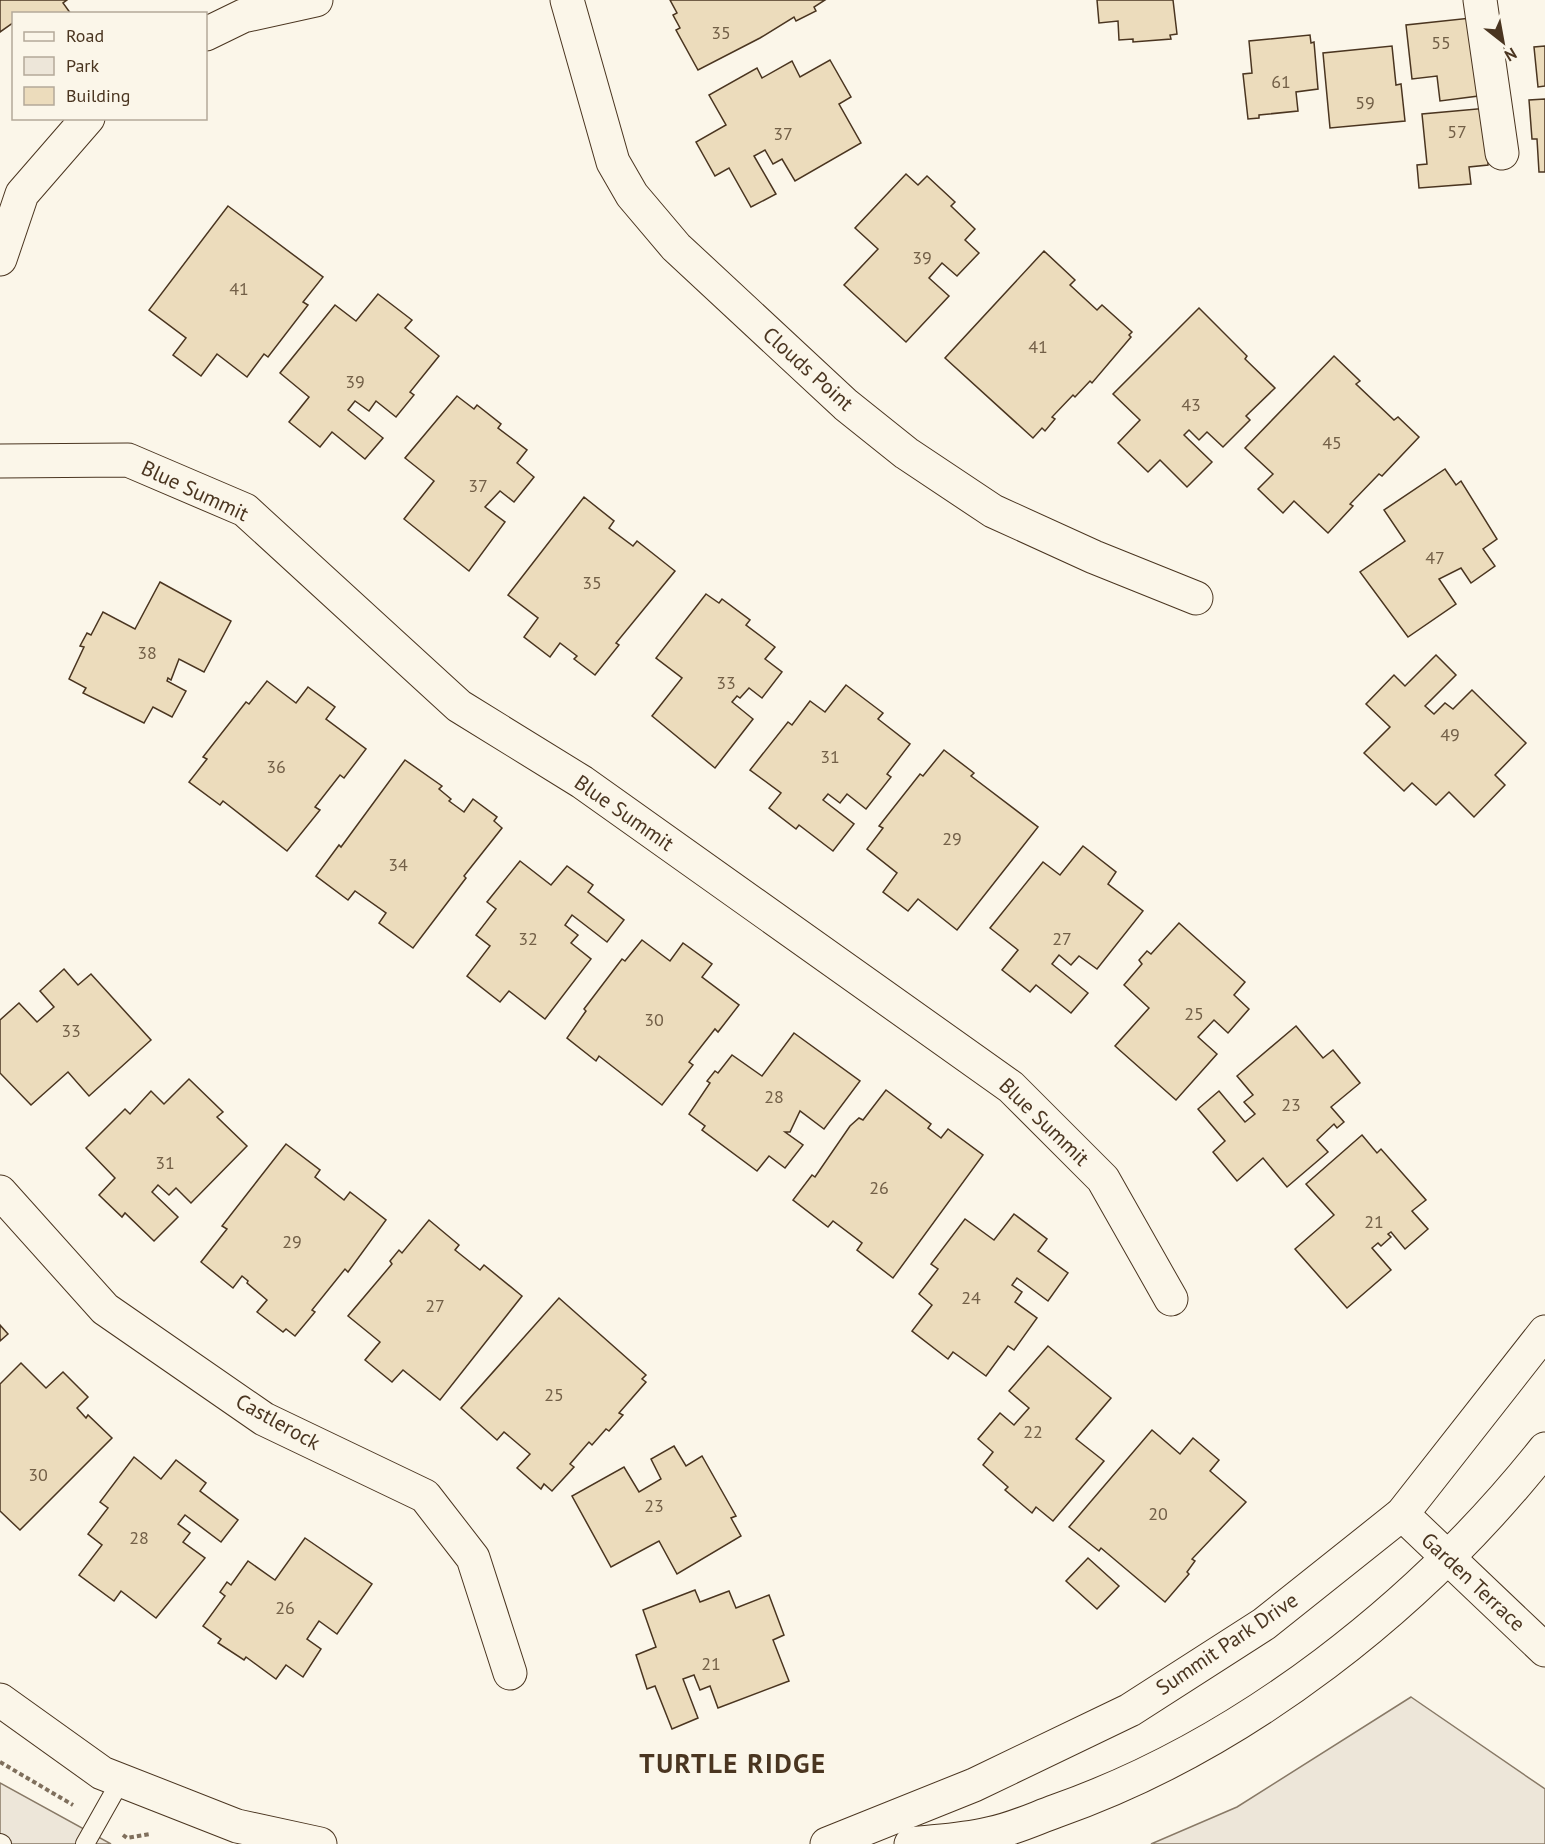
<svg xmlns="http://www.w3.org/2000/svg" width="1545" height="1844" font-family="'PT Sans',sans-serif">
<rect width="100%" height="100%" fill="#fbf6e9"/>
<g fill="#ede6d9" stroke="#887966" stroke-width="1.5">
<path d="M1411,1697L1545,1789V1844H1151L1237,1807Z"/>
<path d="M0,1783L111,1844H0Z"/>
</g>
<g fill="#ecdcbc" stroke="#4a3520" stroke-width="1.5">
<path d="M0,0H67L63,3L71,14H14V22L0,32Z"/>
<path d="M670,0H825L814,7L816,11L796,21L794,17L760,38L698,70L676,30L680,28L673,15L677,13Z"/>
<path d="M1097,0H1173L1177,34L1170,35L1171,39L1133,42V39L1119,40L1118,21L1099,23Z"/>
<path d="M1471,18L1486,95L1440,101L1437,76L1412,79L1406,25Z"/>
<path d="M1310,35L1311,43L1314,42L1318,89L1296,92L1298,111L1259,115V118L1248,119L1243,74L1252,73L1249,41Z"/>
<path d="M1392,46L1396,85L1401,84L1405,121L1330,128L1323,53Z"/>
<path d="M1545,46V86L1538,87L1534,47Z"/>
<path d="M830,60L851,97L839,104L861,143L795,181L782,159L773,164L765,150L754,156L776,194L751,207L729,168L715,176L696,142L726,125L709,95L757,68L762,78L792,61L800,77Z"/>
<path d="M1545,99V172H1539L1537,139H1532L1529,100Z"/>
<path d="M1488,108V165L1469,167L1471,184L1419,188L1417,165L1427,164L1422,114Z"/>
<path d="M906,174L918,185L927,176L955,202L951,206L975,229L965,240L979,253L957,276L942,263L929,278L949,296L906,342L844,285L878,249L855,228Z"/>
<path d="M228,206L323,277L303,302L308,305L268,357L264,354L247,377L217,354L201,376L173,355L186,338L149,310Z"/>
<path d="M1044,251L1075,280L1070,285L1097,310L1102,305L1132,332L1129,335L1131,337L1092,383L1090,381L1075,397L1073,395L1052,417L1055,419L1045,431L1042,428L1033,438L945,358Z"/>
<path d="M378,294L412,320L405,328L439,356L410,392L414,395L396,417L376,401L369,411L355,401L348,410L383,438L365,459L332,432L320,447L289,422L309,397L280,373L335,305L356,321Z"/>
<path d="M1199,308L1247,356L1245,359L1275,388L1246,416L1250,420L1223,447L1207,432L1199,440L1189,430L1184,435L1212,462L1187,487L1160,460L1148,472L1118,443L1140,420L1113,394Z"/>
<path d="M1334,356L1360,381L1356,384L1394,420L1398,417L1419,437L1382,476L1379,474L1350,504L1353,506L1328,533L1294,501L1283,513L1258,489L1273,474L1245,448Z"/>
<path d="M457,396L474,409L477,405L501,424L498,428L527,450L517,463L534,477L514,502L500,491L485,507L505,522L469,571L404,519L434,481L405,458Z"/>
<path d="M1445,469L1456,485L1461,481L1497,539L1483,549L1495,566L1471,583L1461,568L1439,579L1456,604L1408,637L1360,572L1405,541L1384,510Z"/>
<path d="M584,497L614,521L609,528L633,546L637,541L675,571L616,643L619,645L595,675L574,659L577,656L560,643L550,657L524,637L538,618L508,595Z"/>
<path d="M160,582L231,621L204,672L179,659L171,680L168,678L167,681L186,691L172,717L153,707L144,723L83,693L86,688L69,679L84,647L80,646L87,633L91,635L103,612L135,629Z"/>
<path d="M706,594L719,603L722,599L750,620L746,625L775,647L765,659L782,672L762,698L749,688L740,698L737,696L732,702L753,719L715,768L652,716L682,678L656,658Z"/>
<path d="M1436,655L1456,675L1425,706L1434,714L1445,703L1453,709L1472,690L1526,743L1495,775L1505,785L1474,817L1449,792L1436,805L1412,783L1404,791L1364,753L1390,727L1366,704L1394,675L1405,686Z"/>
<path d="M267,681L296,703L308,687L335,707L326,719L366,749L344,778L340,775L315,807L320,810L287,851L223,801L220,805L189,782L207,759L203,757L246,702L249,704Z"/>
<path d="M846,685L883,713L878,719L910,744L887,774L891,777L866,809L847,794L840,803L828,794L823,800L854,824L833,851L799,825L796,829L769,808L781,793L750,770L788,722L792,725L810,701L825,712Z"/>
<path d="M944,750L974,773L971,776L1038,827L957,930L918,899L908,911L883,892L897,873L867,849L883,828L879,826L920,774L923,776Z"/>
<path d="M405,760L442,786L439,789L451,799L449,801L464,812L473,799L497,817L494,821L502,828L464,876L466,878L413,948L379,923L386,913L355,891L348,900L316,876L339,845L341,847Z"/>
<path d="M1083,846L1116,872L1108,884L1143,911L1097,969L1079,956L1071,965L1059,955L1052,964L1088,993L1071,1013L1036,985L1030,992L1002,970L1018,950L990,928L1043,862L1060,875Z"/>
<path d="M520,861L551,885L567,866L593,885L588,892L624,920L607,942L572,915L565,925L578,935L571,943L591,959L545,1019L509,991L500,1002L467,976L490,946L476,935L496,909L487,902Z"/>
<path d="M1179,923L1245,982L1234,995L1249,1009L1228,1033L1214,1020L1198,1037L1217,1054L1176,1100L1115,1046L1149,1008L1124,985L1142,964L1139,960L1147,951L1151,954Z"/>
<path d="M642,940L670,961L683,943L712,964L702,977L739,1005L718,1032L715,1029L689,1062L693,1065L662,1105L599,1056L596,1061L567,1038L586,1011L584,1009L622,959L625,961Z"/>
<path d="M64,969L78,985L91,974L151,1040L89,1096L68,1072L31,1105L0,1073V1020L19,1003L37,1022L54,1007L40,991Z"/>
<path d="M1296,1026L1323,1058L1333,1050L1360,1083L1331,1107L1344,1122L1337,1128L1334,1124L1317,1140L1328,1152L1287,1187L1263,1158L1237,1181L1213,1152L1225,1141L1198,1109L1219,1091L1245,1122L1255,1114L1244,1102L1253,1095L1237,1076Z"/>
<path d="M794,1033L860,1081L824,1129L800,1111L790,1132H785L803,1145L785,1168L769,1156L757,1171L702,1130L705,1126L689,1114L710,1083L707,1081L715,1071L718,1073L732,1055L762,1076Z"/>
<path d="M189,1079L223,1112L217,1117L247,1146L191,1203L176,1188L169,1195L158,1185L152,1192L178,1217L154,1241L125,1213L122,1217L99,1195L115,1178L86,1148L125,1109L130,1114L151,1091L164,1104Z"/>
<path d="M886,1090L931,1124L928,1128L941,1138L948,1129L983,1155L893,1278L857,1250L862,1243L833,1221L828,1227L793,1200L812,1175L815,1177L850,1126L859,1118L863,1120Z"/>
<path d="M1362,1135L1377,1153L1381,1149L1426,1200L1412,1211L1428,1229L1405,1249L1391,1232L1388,1234L1391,1237L1381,1246L1378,1243L1372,1248L1391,1270L1347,1308L1295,1249L1334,1215L1306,1184Z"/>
<path d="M286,1144L320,1170L315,1177L344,1200L350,1192L386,1220L348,1272L345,1269L312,1310L315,1312L295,1336L286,1329L283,1332L257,1312L267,1300L247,1283L248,1281L242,1276L233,1288L201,1262L227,1229L222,1226Z"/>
<path d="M1014,1214L1047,1239L1038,1251L1068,1273L1048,1301L1017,1278L1012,1285L1022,1292L1015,1302L1037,1318L1014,1350L1008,1346L986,1376L953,1352L948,1359L912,1331L932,1305L919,1294L938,1269L931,1264L965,1219L994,1240Z"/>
<path d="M429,1220L459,1245L455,1250L480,1270L484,1265L522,1296L440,1400L403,1370L392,1382L365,1360L380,1342L348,1316L392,1264L390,1261L399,1250L402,1253Z"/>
<path d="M559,1298L646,1375L642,1379L646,1382L619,1413L623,1415L609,1431L606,1429L592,1445L589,1442L570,1464L574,1467L552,1491L544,1484L541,1489L517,1468L530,1454L504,1432L497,1440L461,1408Z"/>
<path d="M0,1325L8,1334L0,1341Z"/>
<path d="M1048,1346L1111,1398L1076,1439L1104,1461L1053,1521L1036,1507L1032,1513L1005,1490L1008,1487L983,1465L993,1452L978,1439L1000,1413L1014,1425L1029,1408L1009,1391Z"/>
<path d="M21,1363L46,1388L63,1372L88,1397L77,1408L86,1418L88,1415L112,1438L20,1530L0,1511V1384Z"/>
<path d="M1152,1430L1180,1454L1193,1438L1219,1460L1210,1471L1246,1502L1192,1559L1195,1561L1187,1572L1189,1574L1165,1602L1101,1548L1099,1551L1069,1527Z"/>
<path d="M674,1446L686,1466L702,1456L736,1516L731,1518L741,1536L677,1574L659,1541L611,1567L572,1496L624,1467L639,1492L661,1479L651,1459Z"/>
<path d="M134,1457L161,1479L176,1460L206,1483L200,1491L238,1520L221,1542L185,1515L178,1524L190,1533L183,1542L205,1558L156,1618L121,1591L114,1601L79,1575L102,1545L88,1534L108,1508L100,1502Z"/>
<path d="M305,1538L372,1584L337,1634L319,1621L307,1639L321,1649L303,1677L286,1665L276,1679L246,1657L244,1660L218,1643L221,1639L203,1626L225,1596L220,1592L227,1582L231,1585L248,1561L275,1580Z"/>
<path d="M1088,1558L1119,1586L1097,1609L1066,1581Z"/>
<path d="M695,1590L700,1602L729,1591L736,1608L769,1595L784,1635L773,1640L789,1681L718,1708L710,1686L700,1690L694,1675L683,1679L698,1718L672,1729L655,1686L647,1689L636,1655L656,1647L643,1610Z"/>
</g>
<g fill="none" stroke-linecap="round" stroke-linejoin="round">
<defs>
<g id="lane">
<path d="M0,1843L2,1844"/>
<path d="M85,1844L121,1780"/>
</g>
<g id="street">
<path d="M567,0L613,162L632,195L676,247L846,405L906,453L993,511L1094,557L1196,598"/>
<path d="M1480,0L1502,153"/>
<path d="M206,34L243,16L316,0"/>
<path d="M0,259L22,194L88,118"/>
<path d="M0,461L128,460L245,510L459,706L582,782L1011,1087L1103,1179L1171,1299"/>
<path d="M0,1192L105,1309L264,1419L425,1496L473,1558L510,1673"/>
<path d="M1402,1514L1545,1650"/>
</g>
<g id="secondary">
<path d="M0,1700L102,1773L237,1826L320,1844"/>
<path d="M827,1844L974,1785L1130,1710L1264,1624L1402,1514L1545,1332"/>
<path d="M911,1844C937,1841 963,1840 988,1834C1011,1830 1034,1819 1056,1811C1246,1744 1421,1605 1545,1449"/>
</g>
</defs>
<use href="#lane" stroke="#4a3520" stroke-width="20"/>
<use href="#street" stroke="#4a3520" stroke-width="35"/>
<use href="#secondary" stroke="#4a3520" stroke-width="35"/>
<g stroke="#7f6f5c" stroke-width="4" stroke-dasharray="4.5 3" stroke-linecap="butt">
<path d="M0,1762L73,1805"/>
<path d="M123,1835L127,1838L150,1834"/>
</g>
<use href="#lane" stroke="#fbf6e9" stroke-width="18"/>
<use href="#street" stroke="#fbf6e9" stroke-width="33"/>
<use href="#secondary" stroke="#fbf6e9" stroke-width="33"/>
</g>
<g text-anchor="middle" stroke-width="4.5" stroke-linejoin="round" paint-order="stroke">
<g font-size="18" fill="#725f47">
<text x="721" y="39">35</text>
<text x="1441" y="49">55</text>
<text x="1281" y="88">61</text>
<text x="1365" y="109">59</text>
<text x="1457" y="138">57</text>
<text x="783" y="140">37</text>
<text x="922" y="264">39</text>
<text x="239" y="295">41</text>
<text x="1038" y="353">41</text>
<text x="355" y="388">39</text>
<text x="1191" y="411">43</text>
<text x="1332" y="449">45</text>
<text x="478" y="492">37</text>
<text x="1435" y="564">47</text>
<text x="592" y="589">35</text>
<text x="147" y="659">38</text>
<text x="726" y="689">33</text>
<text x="1450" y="741">49</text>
<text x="830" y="763">31</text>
<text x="276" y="773">36</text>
<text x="952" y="845">29</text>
<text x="398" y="871">34</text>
<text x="528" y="945">32</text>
<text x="1062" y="945">27</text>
<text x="1194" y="1020">25</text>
<text x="654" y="1026">30</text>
<text x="71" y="1037">33</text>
<text x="774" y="1103">28</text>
<text x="1291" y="1111">23</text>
<text x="165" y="1169">31</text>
<text x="879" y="1194">26</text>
<text x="1374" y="1228">21</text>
<text x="292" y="1248">29</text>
<text x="971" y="1304">24</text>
<text x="435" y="1312">27</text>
<text x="554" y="1401">25</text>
<text x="1033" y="1438">22</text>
<text x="38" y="1481">30</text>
<text x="654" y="1512">23</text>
<text x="1158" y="1520">20</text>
<text x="139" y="1544">28</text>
<text x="285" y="1614">26</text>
<text x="711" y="1670">21</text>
</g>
<g font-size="21" fill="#4a3520" stroke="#fbf6e9">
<text transform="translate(808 369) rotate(42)" y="7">Clouds Point</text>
<text transform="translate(195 491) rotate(25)" y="7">Blue Summit</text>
<text transform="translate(624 813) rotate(35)" y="7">Blue Summit</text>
<text transform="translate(1044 1122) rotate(44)" y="7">Blue Summit</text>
<text transform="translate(278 1422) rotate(29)" y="7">Castlerock</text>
<text transform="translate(1473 1582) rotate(43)" y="7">Garden Terrace</text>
<text transform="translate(1227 1644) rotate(-34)" y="7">Summit Park Drive</text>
</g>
<g font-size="27" font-weight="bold" letter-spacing="1.5" fill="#4a3520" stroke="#fbf6e9">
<text x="733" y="1773">TURTLE RIDGE</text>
</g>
</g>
<rect x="12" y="12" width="195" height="108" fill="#fbf6e9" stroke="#b4a999" stroke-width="1.5"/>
<rect x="24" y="32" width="30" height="9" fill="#fbf6e9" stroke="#b4a999" stroke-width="1.5"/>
<text x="66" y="42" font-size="18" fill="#4a3520">Road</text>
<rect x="24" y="57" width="30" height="18" fill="#ede6d9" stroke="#b4a999" stroke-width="1.5"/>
<text x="66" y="72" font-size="18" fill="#4a3520">Park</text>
<rect x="24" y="87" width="30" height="18" fill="#ecdcbc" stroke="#b4a999" stroke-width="1.5"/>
<text x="66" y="102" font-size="18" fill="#4a3520">Building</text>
<g transform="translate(1503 42) rotate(149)" stroke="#fbf6e9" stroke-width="4.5" paint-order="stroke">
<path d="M0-4.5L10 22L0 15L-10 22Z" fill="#4a3520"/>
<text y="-9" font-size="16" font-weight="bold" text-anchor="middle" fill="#4a3520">N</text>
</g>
</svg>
